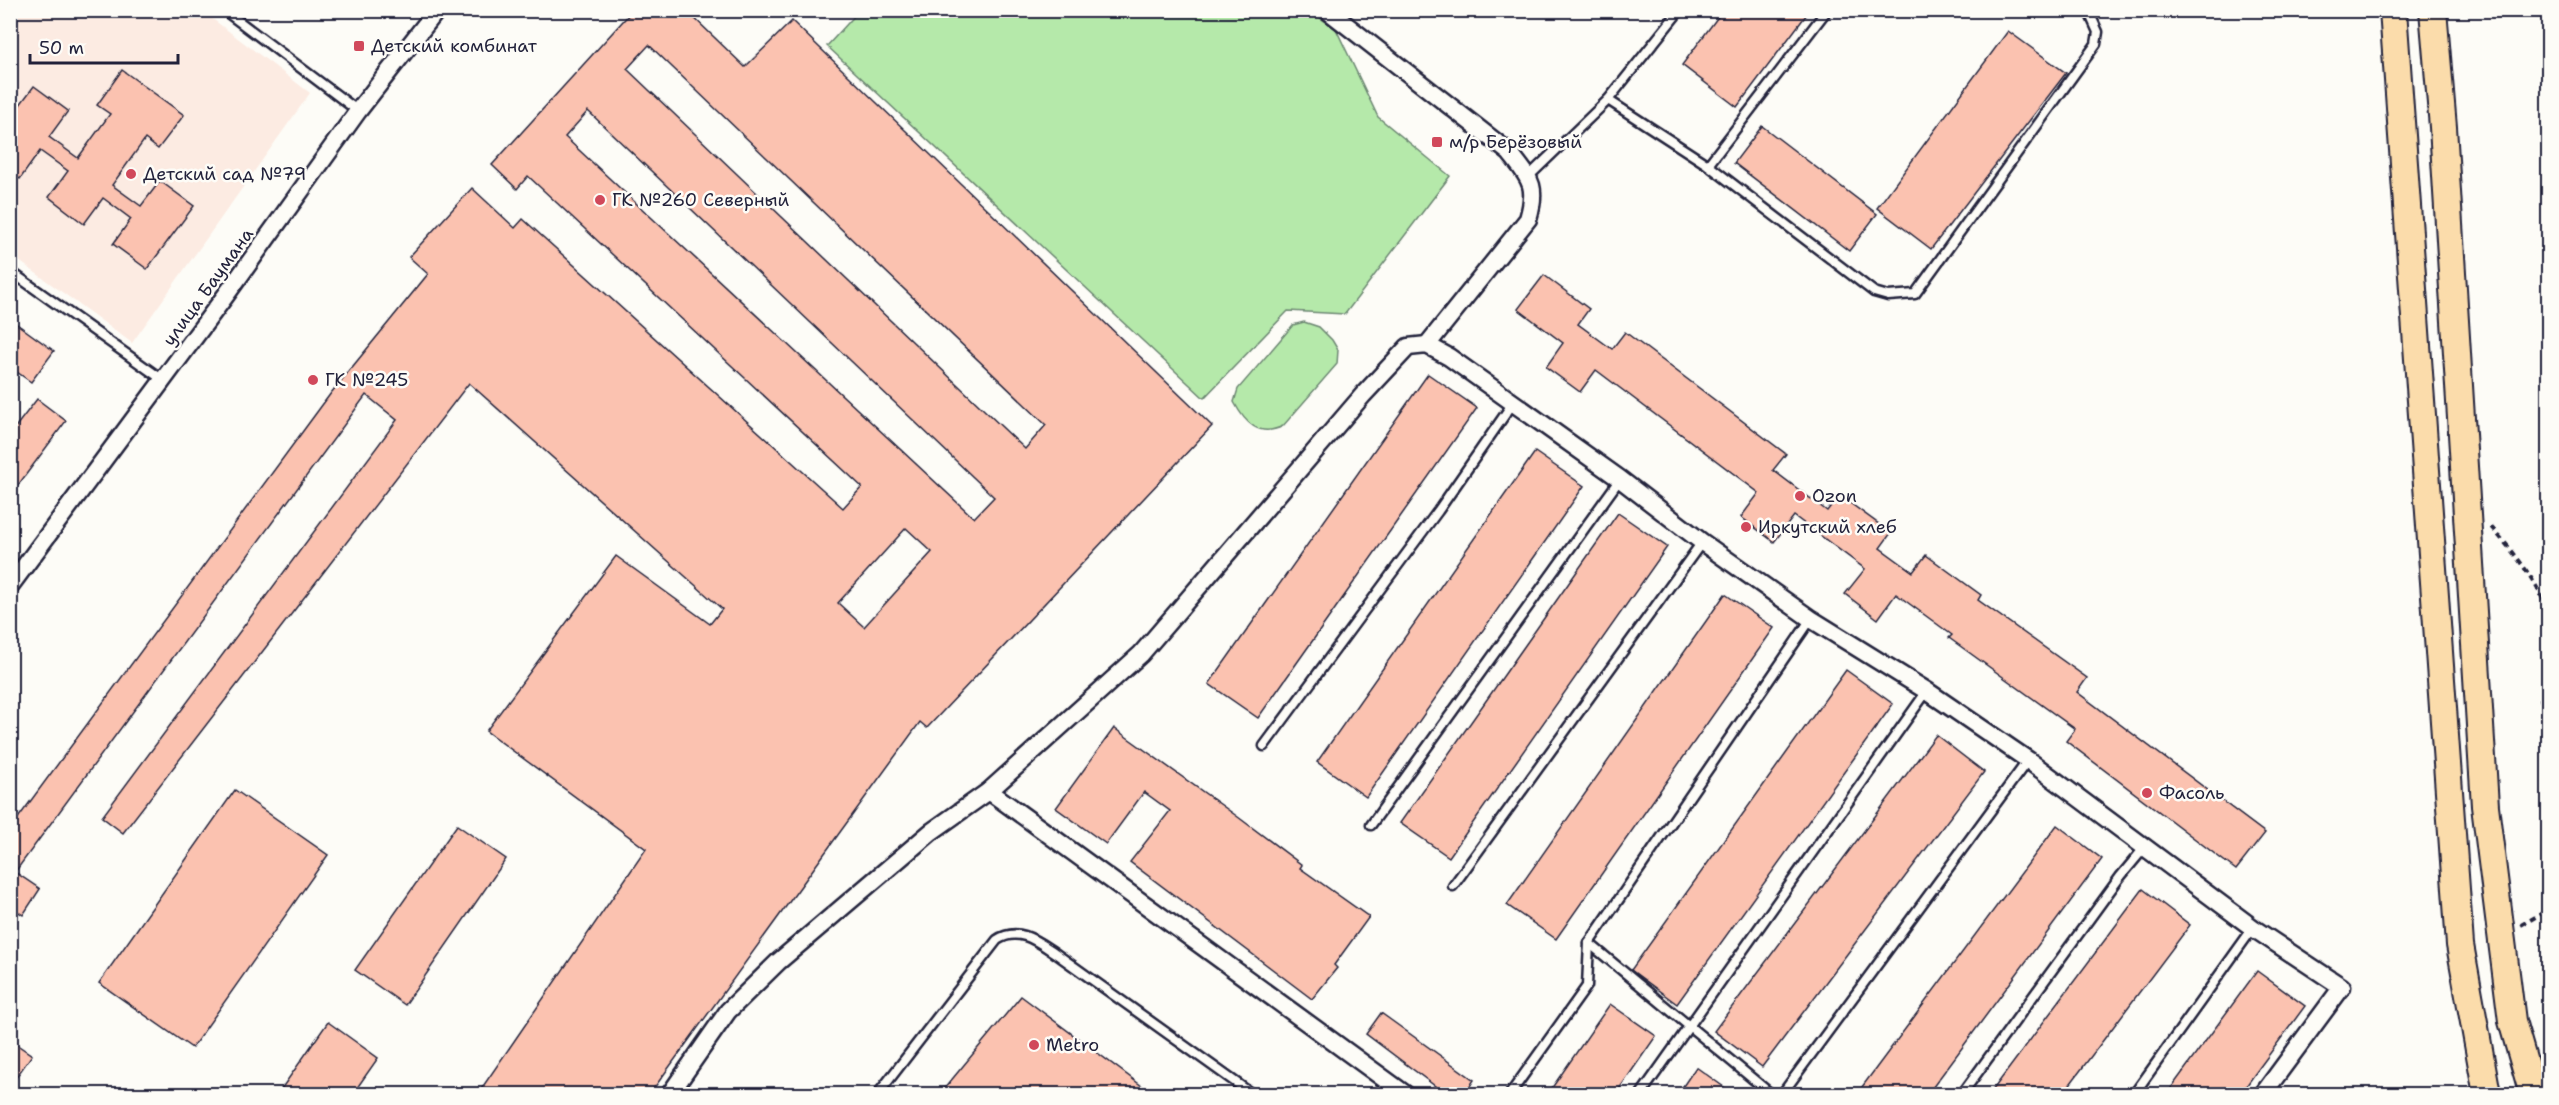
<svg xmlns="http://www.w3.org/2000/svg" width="2559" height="1105" font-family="'Shantell Sans',sans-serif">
<rect width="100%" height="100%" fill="#fdfcf7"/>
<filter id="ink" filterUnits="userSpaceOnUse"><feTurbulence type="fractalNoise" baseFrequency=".0167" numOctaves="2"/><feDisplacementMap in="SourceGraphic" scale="12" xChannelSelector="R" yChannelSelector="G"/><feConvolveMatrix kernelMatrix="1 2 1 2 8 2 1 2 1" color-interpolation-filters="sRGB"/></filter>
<g filter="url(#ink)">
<path fill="#fcebe2" d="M11,11H202L310,93L132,343L11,255Z"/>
<g fill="#b5e9aa" stroke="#6c8672" stroke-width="1.5">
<path d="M859,11H1310L1336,29L1378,117L1450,176L1345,314L1288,311L1204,398L827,46Z"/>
<path d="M1304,322L1319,327L1332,340L1338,350L1337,364L1283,426C1259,438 1245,423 1234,402L1238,389L1293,325Z"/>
</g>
<g fill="#fbc2b0" stroke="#22223b" stroke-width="1.5" fill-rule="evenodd">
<path d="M633,10H686L745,67L792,21L1212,426L927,728L920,722L649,1095H477L646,849L486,731L616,556L710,624L722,609L469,383L123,833L102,817L397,420L366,395L15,872L40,889L23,915L10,906V829L331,393L428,274L409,257L472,188L515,228L523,219L843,508L862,487L528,176L517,189L492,165ZM649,45L1046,425L1025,449L627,69ZM588,111L994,497L974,518L565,137ZM906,528L932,552L864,627L838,603Z"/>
<path d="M1723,10H1810L1737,107L1682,65Z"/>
<path d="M2008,31L2066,73L1931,249L1877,208Z"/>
<path d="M122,70L184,115L158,149L145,139L112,185L141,206L160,181L194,206L147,269L113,244L131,219L103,198L84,224L49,197L68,171L40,151L20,179L10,172V118L34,86L68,111L49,137L78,158L110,114L97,105Z"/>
<path d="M1762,126L1877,214L1849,251L1734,163Z"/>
<path d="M1544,275L1589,309L1578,324L1612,349L1625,332L1786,454L1773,470L1827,511L1839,495L1891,533L1880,548L1913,572L1926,555L1981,595L1978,600L2087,678L2077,692L2265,833L2236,870L2066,741L2075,729L1949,638L1952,635L1896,594L1878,619L1845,594L1865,569L1794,516L1774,542L1741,517L1759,493L1596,370L1580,392L1546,367L1563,343L1518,309Z"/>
<path d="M10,319L54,351L31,382L10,367Z"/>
<path d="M1428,374L1477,408L1258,718L1209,684Z"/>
<path d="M37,399L66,421L10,496V434Z"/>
<path d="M1535,452L1584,486L1366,797L1317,762Z"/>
<path d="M1618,513L1667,547L1449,857L1400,823Z"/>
<path d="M1725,594L1774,628L1556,939L1507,905Z"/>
<path d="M1846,670L1893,704L1677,1004L1631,970Z"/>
<path d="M1114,728L1238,817L1302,865L1300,868L1369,917L1334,965L1337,968L1312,999L1130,862L1170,811L1144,792L1106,844L1056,808Z"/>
<path d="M1936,735L1984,772L1762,1067L1714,1031Z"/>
<path d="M235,790L328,855L192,1048L99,983Z"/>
<path d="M457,825L506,859L405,1005L355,970Z"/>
<path d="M2057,825L2102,859L1927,1095H1856Z"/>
<path d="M2143,889L2190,925L2062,1095H1989Z"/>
<path d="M2257,971L2305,1006L2254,1075L2240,1095H2166Z"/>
<path d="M1021,996L1154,1095H939Z"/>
<path d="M1610,1004L1656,1036L1615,1095H1547Z"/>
<path d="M1381,1013L1474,1080L1464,1095H1447L1366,1034Z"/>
<path d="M328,1022L378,1058L352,1095H277Z"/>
<path d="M10,1040L32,1055L10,1086Z"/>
<path d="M1696,1067L1735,1095H1677Z"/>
</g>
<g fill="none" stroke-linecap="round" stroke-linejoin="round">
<defs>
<g id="service">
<path d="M224,10L358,111"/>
<path d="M1608,100L1708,165L1874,292L1888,296L1915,294L2096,44L2098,32L2088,10"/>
<path d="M1708,165L1827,10"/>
<path d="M1528,177L1608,100L1680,10"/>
<path d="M10,271L163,380"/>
<path d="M1264,746L1438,511L1513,403"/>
<path d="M1371,825L1620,479"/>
<path d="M1453,886L1702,542"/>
<path d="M1589,943L1771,1094"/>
<path d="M878,1094L997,940C1018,926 1037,941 1055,953L1252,1094"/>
<path d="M1510,1094L1587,986L1589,943L1811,619"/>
<path d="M1641,1094L1927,691"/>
<path d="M1782,1094L2028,760"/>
<path d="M1962,1094L2120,877L2145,847"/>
<path d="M2134,1094L2253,928"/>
</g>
<g id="minor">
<path d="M1327,10L1510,153C1530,179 1538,185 1528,219L1427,345"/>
<path d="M10,586L226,295L358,111L437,10"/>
<path d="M989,791L1405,1094"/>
<path d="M670,1094L728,1011L778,962L931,832L989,791L1141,654L1363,395L1408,347L1427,345L1449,357L1620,479L1702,542L1811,619L1927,691L2028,760L2253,928L2342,987L2263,1094"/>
</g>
<g id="primary">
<path d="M2393,10L2460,945L2487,1094"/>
<path d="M2433,10L2443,127L2485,806L2512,1021L2533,1094"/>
</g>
</defs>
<use href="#service" stroke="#22223b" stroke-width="13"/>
<use href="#minor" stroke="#22223b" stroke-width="21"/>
<use href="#primary" stroke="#22223b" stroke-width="30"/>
<g stroke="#22223b" stroke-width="4" stroke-dasharray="6 4.5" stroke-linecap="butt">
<path d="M2491,527C2514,552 2535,579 2548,610"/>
<path d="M2548,668L2541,699L2548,721"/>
<path d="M2521,925L2548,910"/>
</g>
<use href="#service" stroke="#fdfcf7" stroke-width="8"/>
<use href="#minor" stroke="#fdfcf7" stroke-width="16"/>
<use href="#primary" stroke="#fbdcab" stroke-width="26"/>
</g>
</g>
<g fill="#d1495b" stroke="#fdfcf7" stroke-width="2">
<rect x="353" y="40" width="12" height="12" rx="3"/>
<rect x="1431" y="136" width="12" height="12" rx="3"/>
<circle cx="131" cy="174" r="6"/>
<circle cx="600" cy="200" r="6"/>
<circle cx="313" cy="380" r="6"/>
<circle cx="1800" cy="496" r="6"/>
<circle cx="1746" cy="527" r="6"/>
<circle cx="2147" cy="793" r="6"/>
<circle cx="1034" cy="1045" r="6"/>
</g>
<g text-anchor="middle" stroke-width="5" stroke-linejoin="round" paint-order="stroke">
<g font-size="18" fill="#22223b" stroke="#fdfcf7" text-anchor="start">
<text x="371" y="52">Детский комбинат</text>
<text x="1449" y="148">м/р Берёзовый</text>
<text x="143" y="180">Детский сад №79</text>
<text x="612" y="206">ГК №260 Северный</text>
<text x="325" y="386">ГК №245</text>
<text x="1812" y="502">Ozon</text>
<text x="1758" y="533">Иркутский хлеб</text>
<text x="2159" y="799">Фасоль</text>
<text x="1046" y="1051">Metro</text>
</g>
<g font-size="18" fill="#22223b" stroke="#fdfcf7">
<text transform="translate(208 287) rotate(-54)" y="6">улица Баумана</text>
</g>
</g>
<rect width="2559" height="1105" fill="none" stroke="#fdfcf7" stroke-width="36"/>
<rect x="18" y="18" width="2523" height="1069" fill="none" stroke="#22223b" stroke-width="2" filter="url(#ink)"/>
<path d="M30 54v9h148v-9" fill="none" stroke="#22223b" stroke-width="3"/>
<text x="39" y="54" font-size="18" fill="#22223b" stroke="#fdfcf7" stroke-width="4.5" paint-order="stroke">50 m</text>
</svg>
